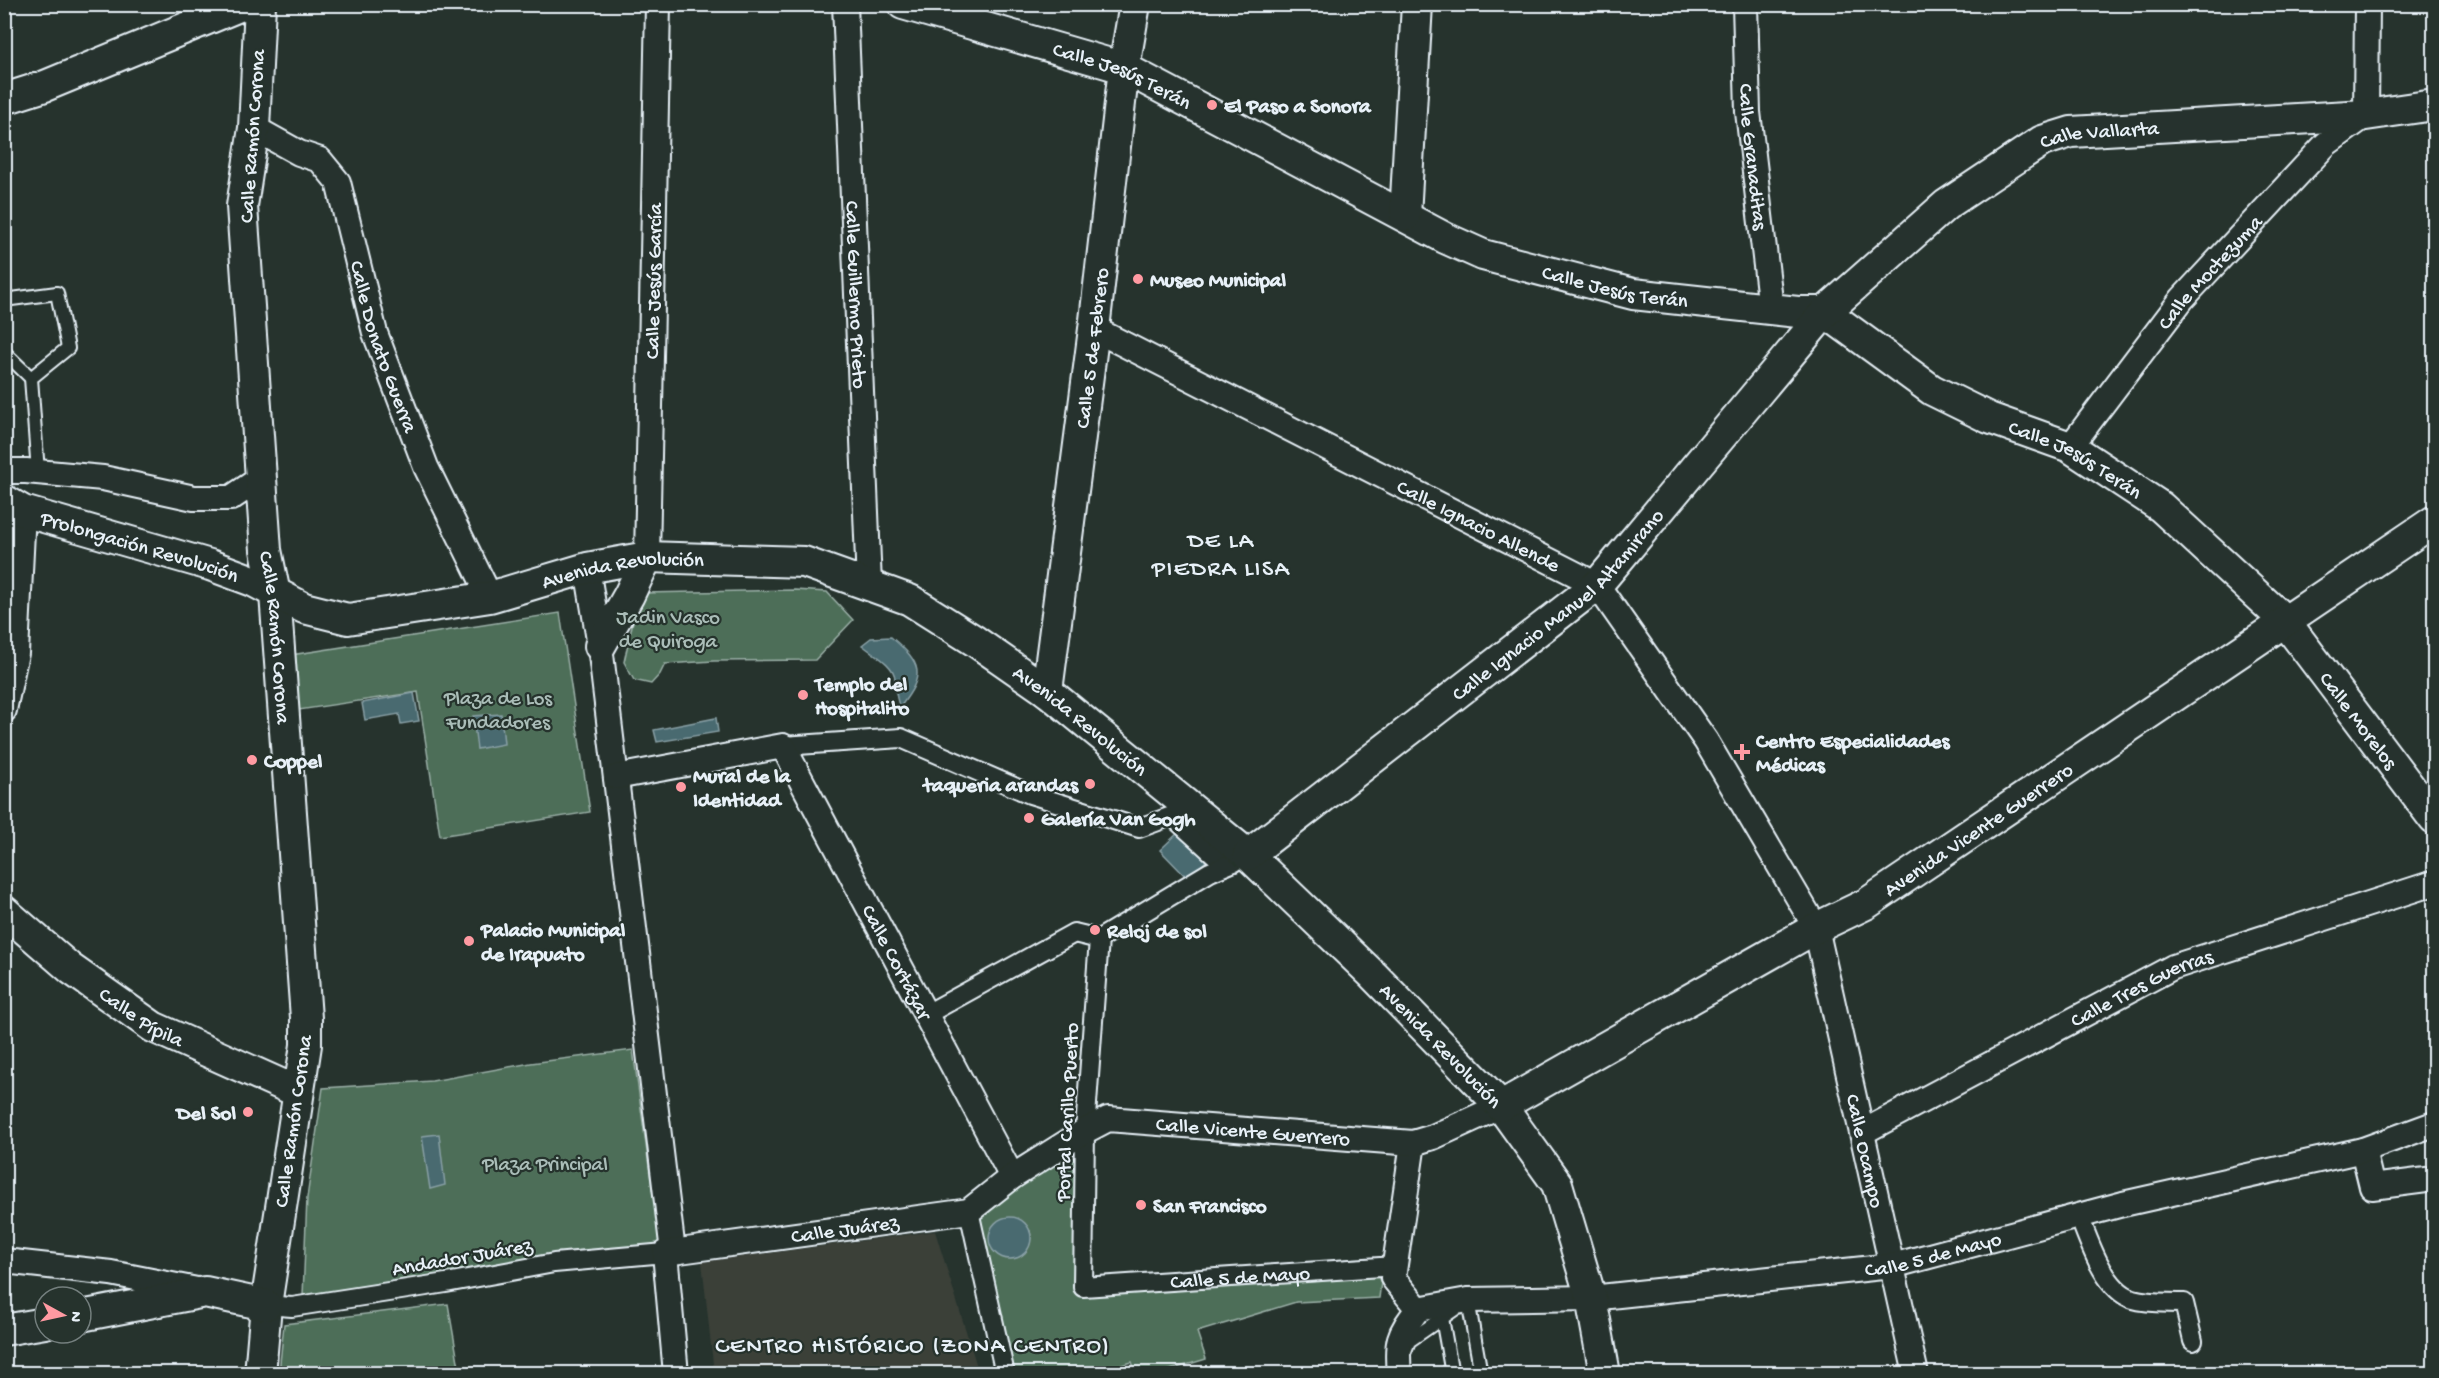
<svg xmlns="http://www.w3.org/2000/svg" width="2439" height="1378" font-family="'Gochi Hand',sans-serif">
<rect width="100%" height="100%" fill="#26332d"/>
<filter id="ink" filterUnits="userSpaceOnUse"><feTurbulence type="fractalNoise" baseFrequency=".0167" numOctaves="2"/><feDisplacementMap in="SourceGraphic" scale="12" xChannelSelector="R" yChannelSelector="G"/><feConvolveMatrix kernelMatrix="1 2 1 2 8 2 1 2 1" color-interpolation-filters="sRGB"/></filter>
<g filter="url(#ink)">
<path fill="#3a4039" d="M935,1231L979,1373H714L702,1262Z"/>
<g fill="#4e6e58" stroke="#9bb0a8" stroke-width="1.5" fill-rule="evenodd">
<path d="M795,590L827,592L853,620L815,660L714,661L665,664L660,674L651,684L634,680L624,662L637,603L644,593Z"/>
<path d="M560,613L590,812L440,836L418,692L299,710L291,655Z"/>
<path d="M633,1050L660,1247L303,1296L307,1198L323,1088L432,1081L531,1063Z"/>
<path d="M1078,1156L1083,1287L1375,1272L1381,1282L1379,1298L1296,1302L1197,1332L1206,1359L1160,1373H1136L1132,1362L1095,1373H1005L975,1219L1023,1177ZM1030,1231C1035,1255 1010,1268 993,1250Z"/>
<path d="M448,1304L460,1373H279L284,1324Z"/>
</g>
<g fill="#496a70" stroke="#89a0a6" stroke-width="1.5">
<path d="M891,637C923,664 925,675 900,707C895,697 896,690 895,679C895,665 872,653 862,645L871,638Z"/>
<path d="M414,693L419,721L401,724L399,714L365,720L362,703Z"/>
<path d="M501,714L504,744L477,749L473,716Z"/>
<path d="M716,718L718,732L657,742L654,730Z"/>
<path d="M1179,832L1206,861L1188,879L1160,850Z"/>
<path d="M439,1134L445,1185L430,1189L422,1136Z"/>
<circle cx="1010" cy="1238" r="21"/>
</g>
<g fill="none" stroke-linecap="round" stroke-linejoin="round">
<defs>
<g id="service">
<path d="M4,300L57,293L68,348L31,378L38,472"/>
<path d="M4,352L31,378"/>
<path d="M1442,1318L1452,1374"/>
<path d="M1405,1351L1409,1341L1468,1300L1481,1374"/>
</g>
<g id="pedestrian">
<path d="M783,746L901,738L1030,794L1139,828L1172,816L1226,865"/>
<path id="s1" d="M1099,939L1085,1131L1083,1287L1395,1266"/>
<path d="M927,1014L1074,933L1099,939L1210,872L1234,862"/>
<path d="M969,1211L1005,1374"/>
<path d="M2079,1216C2089,1241 2104,1290 2133,1299C2149,1304 2168,1302 2184,1303L2193,1341"/>
<path d="M266,1305L292,1307L446,1283L554,1263L665,1253"/>
</g>
<g id="minor">
<path id="s2" d="M845,4L869,585"/>
<path id="s3" d="M1745,4L1748,112L1771,309"/>
<path id="s4" d="M254,128L299,153L320,160L338,182L375,333L426,467L490,597"/>
<path id="s5" d="M1094,329L1597,585L1706,741L1816,928L1916,1374"/>
<path id="s6" d="M2070,447L2182,299L2326,144L2366,115L2367,4"/>
<path d="M4,471H26L103,478L194,498H231L261,478"/>
<path id="s7" d="M647,557L658,4"/>
<path d="M587,568L600,646L673,1252"/>
<path d="M4,710L16,653L23,511"/>
<path id="s8" d="M616,777L783,746L1012,1177"/>
<path id="s9" d="M1863,1132L2173,967L2434,883"/>
<path d="M1413,1143L1393,1278L1418,1309"/>
<path d="M2363,1150L2372,1187L2434,1179"/>
<path d="M4,1261L111,1273L197,1290"/>
<path id="s10" d="M1418,1309L1468,1300L1591,1298L1892,1266L2123,1204L2363,1150L2434,1124"/>
<path id="s11" d="M676,1374L665,1253L969,1211L1012,1177L1085,1131L1108,1119L1413,1143L1433,1137L1501,1106"/>
<path d="M1399,1374C1396,1341 1398,1335 1418,1309"/>
</g>
<g id="tertiary">
<path id="s12" d="M260,4L254,128L242,206L266,550L275,594L306,1018V1045L266,1305L260,1374"/>
<path id="s13" d="M903,4L1124,68L1445,238L1483,255L1633,294L1798,312H1825L1932,390L1989,418L2070,447L2161,507L2284,620L2434,819"/>
<path d="M4,99L45,86L244,4"/>
<path d="M1405,216L1417,4"/>
<path id="s14" d="M4,500L23,511L210,565L253,581L304,608L348,619L490,597L587,568L647,557L804,562L910,600L975,641L1047,691L1248,855L1373,975L1501,1106L1557,1184L1591,1298L1605,1374"/>
<path d="M600,646L629,595L647,557"/>
<path id="s15" d="M1047,691L1094,329L1124,68L1135,4"/>
<path id="s16" d="M1248,855L1597,585L1825,312L1946,205L2042,141L2071,132L2366,115L2434,105"/>
<path id="s17" d="M4,911L71,969L153,1027L298,1092"/>
<path id="s18" d="M1501,1106L1816,928L1866,904L2434,521"/>
<path d="M81,1316L205,1292L266,1305"/>
<path d="M4,1330L45,1323"/>
</g>
</defs>
<use href="#service" stroke="#e8f1f8" stroke-width="16"/>
<use href="#pedestrian" stroke="#e8f1f8" stroke-width="22"/>
<use href="#minor" stroke="#e8f1f8" stroke-width="28"/>
<use href="#tertiary" stroke="#e8f1f8" stroke-width="34"/>
<use href="#service" stroke="#26332d" stroke-width="12"/>
<use href="#pedestrian" stroke="#26332d" stroke-width="18"/>
<use href="#minor" stroke="#26332d" stroke-width="24"/>
<use href="#tertiary" stroke="#26332d" stroke-width="30"/>
</g>
</g>
<g fill="#ff9aa2" stroke="#26332d" stroke-width="2">
<circle cx="1212" cy="105" r="6"/>
<circle cx="1138" cy="279" r="6"/>
<circle cx="803" cy="695" r="6"/>
<path d="M1739 743h6v6h6v6h-6v6h-6v-6h-6v-6h6z"/>
<circle cx="252" cy="760" r="6"/>
<circle cx="1090" cy="784" r="6"/>
<circle cx="681" cy="787" r="6"/>
<circle cx="1029" cy="818" r="6"/>
<circle cx="1095" cy="930" r="6"/>
<circle cx="469" cy="941" r="6"/>
<circle cx="248" cy="1112" r="6"/>
<circle cx="1141" cy="1205" r="6"/>
</g>
<g text-anchor="middle" stroke-width="4.5" stroke-linejoin="round" paint-order="stroke">
<g font-size="21" fill="#e8f1f8" stroke="#26332d">
<text dy="7" stroke="none"><textPath href="#s13" startOffset="231">Calle Jesús Terán</textPath></text>
<text transform="translate(251 136) rotate(-86)" y="7">Calle Ramón Corona</text>
<text dy="7" stroke="none"><textPath href="#s16" startOffset="1132">Calle Vallarta</textPath></text>
<text dy="7" stroke="none"><textPath href="#s3" startOffset="153">Calle Granaditas</textPath></text>
<text dy="7" stroke="none"><textPath href="#s6" startOffset="224">Calle Moctezuma</textPath></text>
<text dy="7" stroke="none"><textPath href="#s7" startOffset="276">Calle Jesús García</textPath></text>
<text dy="7" stroke="none"><textPath href="#s13" startOffset="771">Calle Jesús Terán</textPath></text>
<text dy="7" stroke="none"><textPath href="#s2" startOffset="291">Calle Guillermo Prieto</textPath></text>
<text dy="7" stroke="none"><textPath href="#s4" startOffset="273">Calle Donato Guerra</textPath></text>
<text dy="7" stroke="none"><textPath href="#s15" startOffset="346">Calle 5 de Febrero</textPath></text>
<text dy="7" stroke="none"><textPath href="#s13" startOffset="1275">Calle Jesús Terán</textPath></text>
<text dy="7" stroke="none"><textPath href="#s5" startOffset="432">Calle Ignacio Allende</textPath></text>
<text dy="7" stroke="none"><textPath href="#s14" startOffset="144">Prolongación Revolución</textPath></text>
<text dy="7" stroke="none"><textPath href="#s14" startOffset="646">Avenida Revolución</textPath></text>
<text dy="7" stroke="none"><textPath href="#s16" startOffset="399">Calle Ignacio Manuel Altamirano</textPath></text>
<text dy="7" stroke="none"><textPath href="#s12" startOffset="636">Calle Ramón Corona</textPath></text>
<text dy="7" stroke="none"><textPath href="#s13" startOffset="1666">Calle Morelos</textPath></text>
<text dy="7" stroke="none"><textPath href="#s14" startOffset="1150">Avenida Revolución</textPath></text>
<text dy="7" stroke="none"><textPath href="#s18" startOffset="552">Avenida Vicente Guerrero</textPath></text>
<text dy="7" stroke="none"><textPath href="#s8" startOffset="414">Calle Cortázar</textPath></text>
<text dy="7" stroke="none"><textPath href="#s9" startOffset="314">Calle Tres Guerras</textPath></text>
<text dy="7" stroke="none"><textPath href="#s17" startOffset="174">Calle Pípila</textPath></text>
<text dy="7" stroke="none"><textPath href="#s14" startOffset="1636">Avenida Revolución</textPath></text>
<text transform="translate(1066 1112) rotate(-87)" y="7">Portal Carillo Puerto</text>
<text transform="translate(292 1121) rotate(-82)" y="7">Calle Ramón Corona</text>
<text dy="7" stroke="none"><textPath href="#s11" startOffset="741">Calle Vicente Guerrero</textPath></text>
<text dy="7" stroke="none"><textPath href="#s5" startOffset="1200">Calle Ocampo</textPath></text>
<text dy="7" stroke="none"><textPath href="#s11" startOffset="303">Calle Juárez</textPath></text>
<text dy="7" stroke="none"><textPath href="#s10" startOffset="519">Calle 5 de Mayo</textPath></text>
<text transform="translate(462 1256) rotate(-10)" y="7">Andador Juárez</text>
<text dy="7" stroke="none"><textPath href="#s1" startOffset="506">Calle 5 de Mayo</textPath></text>
</g>
<g font-size="21" font-weight="bold" fill="#e8f1f8" stroke="#26332d" text-anchor="start">
<text x="1224" y="112">El Paso a Sonora</text>
<text x="1150" y="286">Museo Municipal</text>
<text x="815" y="690">Templo del<tspan x="815" dy="24">Hospitalito</tspan></text>
<text x="1756" y="747">Centro Especialidades<tspan x="1756" dy="24">Médicas</tspan></text>
<text x="264" y="767">Coppel</text>
<text x="693" y="782">Mural de la<tspan x="693" dy="24">Identidad</tspan></text>
<text x="1078" y="791" text-anchor="end">taqueria arandas</text>
<text x="1041" y="825">Galería Van Gogh</text>
<text x="481" y="936">Palacio Municipal<tspan x="481" dy="24">de Irapuato</tspan></text>
<text x="1107" y="937">Reloj de sol</text>
<text x="236" y="1119" text-anchor="end">Del Sol</text>
<text x="1153" y="1212">San Francisco</text>
</g>
<g font-size="21" fill="#aabdb8" stroke="#26332d">
<text x="668" y="623">Jadin Vasco<tspan x="668" dy="24">de Quiroga</tspan></text>
<text x="498" y="704">Plaza de Los<tspan x="498" dy="24">Fundadores</tspan></text>
<text x="545" y="1170">Plaza Principal</text>
</g>
<g font-size="24" letter-spacing="1.5" fill="#e8f1f8" stroke="#26332d">
<text x="1221" y="547">DE LA<tspan x="1221" dy="28">PIEDRA LISA</tspan></text>
<text x="913" y="1352">CENTRO HISTÓRICO (ZONA CENTRO)</text>
</g>
</g>
<rect width="2439" height="1378" fill="none" stroke="#26332d" stroke-width="24"/>
<rect x="12" y="12" width="2415" height="1354" fill="none" stroke="#e8f1f8" stroke-width="2" filter="url(#ink)"/>
<g transform="translate(63 1315) rotate(98)"><circle r="28" fill="#26332d" stroke="#747f7e" stroke-width="1.5"/>
<path d="M0-4.5L10 22L0 15L-10 22Z" fill="#ff9aa2"/>
<text y="-9" font-size="16" font-weight="bold" text-anchor="middle" fill="#e8f1f8">N</text>
</g>
</svg>
